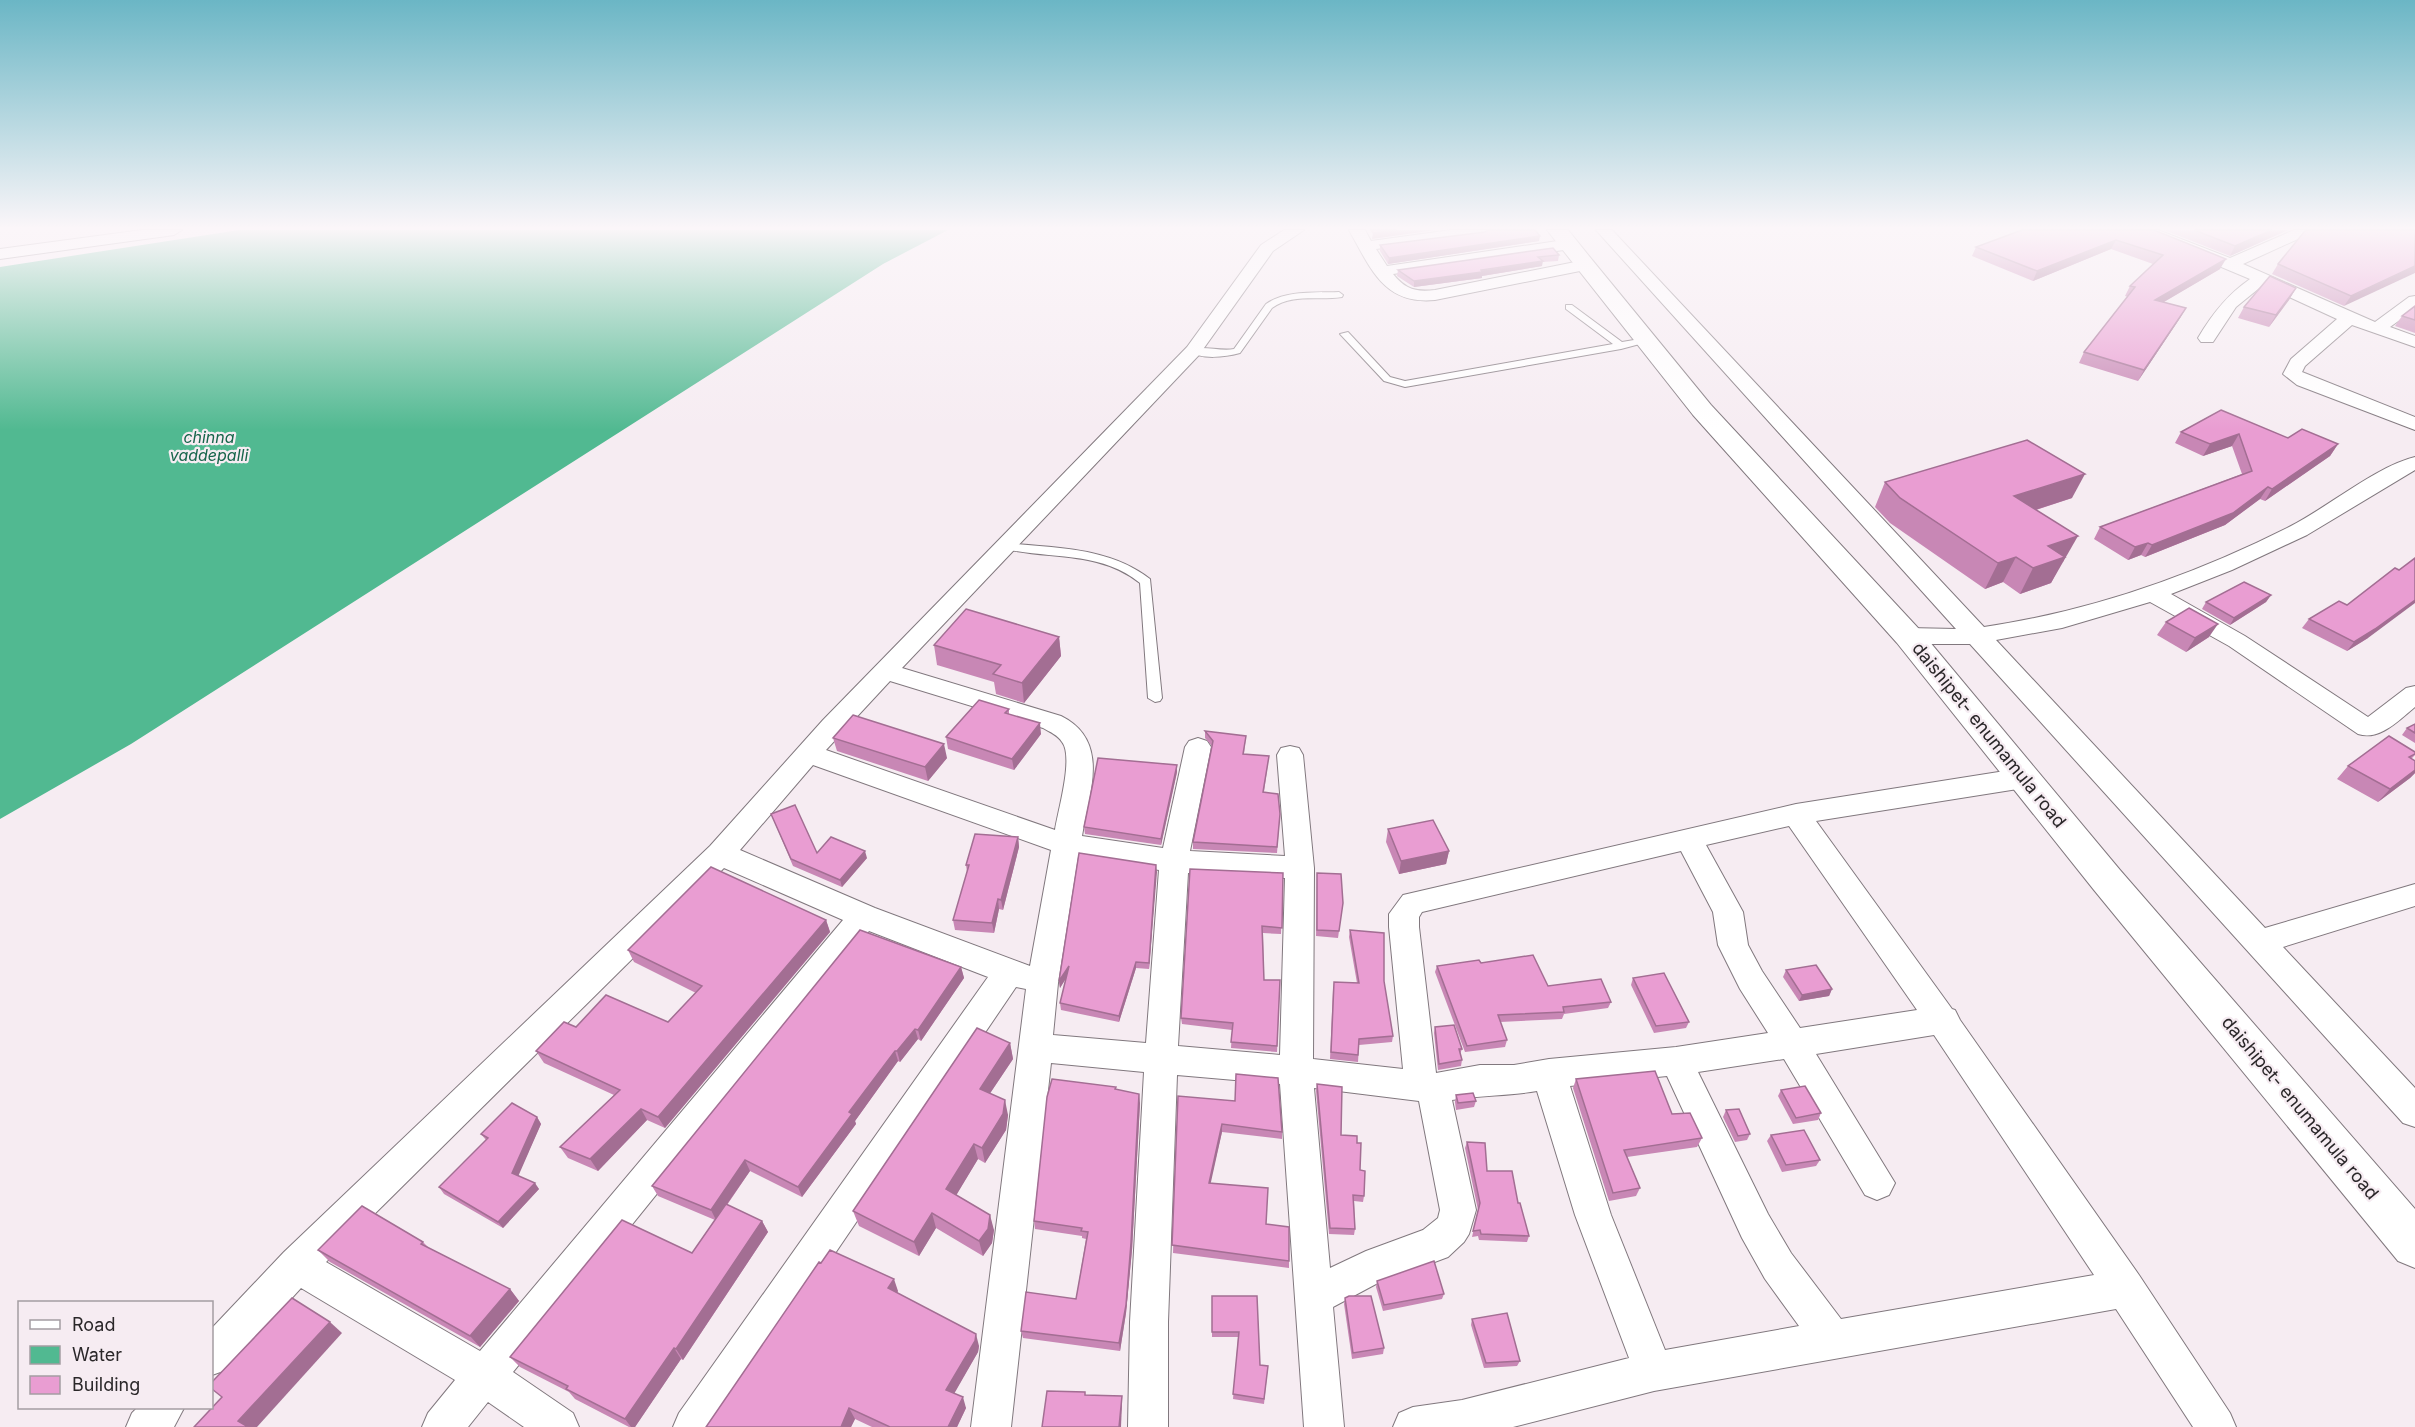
<svg xmlns="http://www.w3.org/2000/svg" width="2415" height="1427" font-family="Inter,sans-serif">
<rect width="100%" height="100%" fill="#f6ecf2"/>
<path fill="#51b991" d="M239,230H948L883,264L131,744L0,819V267Z"/>
<g fill="none" stroke-linecap="round" stroke-linejoin="round">
<defs>
<g id="service">
<path d="M1339,292L1343,295L1342,297C1319,301 1292,293 1272,308L1240,353C1225,357 1202,360 1188,351C1199,344 1220,352 1234,349L1266,304C1286,290 1315,293 1339,292Z"/>
<path d="M1566,305H1572L1622,342L1646,338L1651,341L1621,349L1405,387L1384,381L1340,334L1348,332L1390,377L1405,381L1613,344L1566,309Z"/>
<path d="M1005,543C1055,548 1109,547 1150,579L1162,698L1160,701L1155,702L1148,698L1140,583C1099,550 1049,560 1001,548L999,546Z"/>
</g>
<g id="minor">
<path d="M142,230H182L174,235L0,259V249Z"/>
<path d="M1284,230H1304L1273,251L1199,355L902,668L1061,716C1111,741 1089,793 1082,836L1163,848L1185,747L1189,741L1198,738L1207,741L1211,747L1190,851L1285,856L1277,755L1281,748L1290,746L1299,748L1303,755L1314,868L1313,1059L1403,1069L1389,927V914L1403,895L1796,804L2024,768L2033,771L2037,778L2033,785L2024,788L1816,821L1952,1009L1955,1010L1960,1020L2139,1275L2230,1413L2236,1427H2193L2116,1309L1654,1391L1513,1427H1393L1399,1413L1413,1407L1462,1400L1629,1358L1575,1215L1537,1091C1509,1096 1481,1095 1452,1100L1476,1210L1469,1234L1464,1242L1448,1257L1376,1284L1333,1307L1344,1427H1304L1280,1084L1177,1075L1168,1322V1427H1128L1130,1322L1144,1072L1051,1063L1011,1427H971L1026,989L1016,987L717,1427H673L679,1413L988,977L869,931L513,1372L573,1413L579,1427H524L488,1402L468,1427H422L428,1413L455,1380L301,1288L226,1370L212,1375V1328L284,1252L710,846L823,720L1187,347L1261,245ZM890,681L1043,728C1050,732 1058,735 1062,742C1074,757 1058,810 1055,830L826,750ZM813,765L1051,850L1030,966L875,908L740,850ZM1789,826L1917,1010L1800,1028L1762,971L1748,945L1743,912L1706,845ZM1681,851L1713,912L1718,945L1740,989L1768,1033L1676,1047L1549,1059L1514,1065H1480L1436,1073L1419,927V917L1422,912ZM1078,857L1159,870L1146,1043L1053,1035L1058,983ZM724,868L843,920L480,1351L326,1262ZM1188,873L1285,878L1280,1055L1178,1046ZM1934,1035L2094,1275L1841,1319L1791,1253L1768,1214L1698,1072L1784,1059L1865,1195L1877,1200L1889,1195L1895,1183L1816,1054ZM1667,1076L1742,1238L1765,1279L1799,1326L1665,1350L1611,1215L1570,1086ZM1314,1088L1419,1101L1440,1210L1438,1218L1423,1230L1366,1251L1330,1268Z"/>
<path d="M1349,230H1365L1371,241L1451,230H1492L1484,235L1376,249L1387,266L1571,239L1579,244L1571,249L1393,274C1406,290 1416,292 1435,290L1585,260L1593,265L1585,270L1435,300C1384,305 1371,269 1349,230Z"/>
<path d="M1596,230H1612L1984,627C2092,611 2194,575 2291,526C2328,507 2377,466 2415,457V470L2307,535L2232,570L2171,594L2245,636L2368,717L2406,688L2415,686V707C2399,720 2380,741 2358,734L2229,646L2150,602L2062,628L1996,640L2265,928L2415,884V906L2283,947L2415,1088V1127L2403,1123L1970,644H1908L1900,641L1896,636L1900,631L1908,628L1956,629Z"/>
<path d="M2137,230H2158L2230,258L2294,230H2314L2311,233L2243,264L2375,322L2409,297L2415,296V309L2390,327L2415,336V347L2352,325L2305,366L2302,372L2415,417V430L2297,385L2283,374L2291,359L2337,319L2263,285L2236,307L2213,342H2201L2198,338C2212,314 2227,295 2250,279L2140,233Z"/>
<path d="M137,1408H184L174,1427H126L132,1413Z"/>
</g>
<path id="tertiary" d="M1547,230H1568L1593,261L1711,405L1919,629L2120,870L2415,1209V1268L2398,1261L2094,890L1897,643L1693,415Z"/>
</defs>
<use href="#service" stroke="#81787e" stroke-width="2"/>
<use href="#minor" stroke="#81787e" stroke-width="2"/>
<use href="#tertiary" stroke="#81787e" stroke-width="2"/>
<use href="#service" fill="#fff" fill-rule="evenodd"/>
<use href="#minor" fill="#fff" fill-rule="evenodd"/>
<use href="#tertiary" fill="#fff" fill-rule="evenodd"/>
</g>
<g fill="#c887b5">
<path d="M2154,230L2220,269L2164,302L2186,308L2180,318L2138,381L2079,363L2084,352L2128,297L2125,296L2130,286L2153,264L2111,249L2033,281L1972,256L1976,247Z"/>
<path d="M2164,230H2288L2230,256Z"/>
<path d="M2415,230L2344,306L2272,274L2278,264Z"/>
<path d="M1485,232L1539,241L1388,264L1380,251V245Z"/>
<path d="M1559,255L1558,261L1542,262V266L1482,276V278L1414,287L1397,276L1398,270Z"/>
<path d="M2296,288L2289,300L2269,327L2238,318L2244,307Z"/>
<path d="M2415,306V333L2395,326L2402,316Z"/>
<path d="M2221,410L2288,438L2338,444L2330,456L2265,501L2260,499L2225,525L2145,557L2141,555L2128,560L2094,539L2100,527L2242,474L2232,446L2203,456L2175,443L2181,432Z"/>
<path d="M1885,482L2072,498L2036,510L2064,561L2062,562L2051,583L2020,594L2003,582L1985,589L1890,523L1875,507Z"/>
<path d="M2271,595L2266,602L2230,625L2202,609L2206,602Z"/>
<path d="M2309,619L2368,638L2347,651L2302,628Z"/>
<path d="M2166,622L2209,637L2186,652L2157,635Z"/>
<path d="M1059,637L1061,656L1024,703L996,694L994,682L937,665L934,645Z"/>
<path d="M1009,709V714L1041,734L1014,770L948,749L946,737Z"/>
<path d="M2415,724V743L2402,735L2407,728Z"/>
<path d="M1205,731L1246,736L1244,754L1269,756L1264,792L1280,814L1277,853L1193,849V842L1212,746L1205,738Z"/>
<path d="M833,738L947,758L928,781L837,751Z"/>
<path d="M2415,752V755L2411,759L2415,761V773L2410,778L2378,802L2337,779L2348,766Z"/>
<path d="M1177,772L1161,845L1085,834L1084,827Z"/>
<path d="M771,814L817,853L867,858L842,887L793,866Z"/>
<path d="M1388,829L1449,851L1446,864L1399,874L1386,842Z"/>
<path d="M1018,837L1019,847L1003,910L999,909L994,933L955,930L953,920L967,872L966,865Z"/>
<path d="M1156,865L1149,969L1136,968L1119,1022L1061,1010L1060,1003L1066,978L1060,988L1059,981Z"/>
<path d="M1283,873L1281,934L1263,933L1264,980H1280L1277,1052L1231,1048L1232,1030L1182,1024L1181,1018Z"/>
<path d="M1317,873L1343,903L1338,938L1316,936Z"/>
<path d="M826,920L830,932L665,1128L647,1120L598,1171L568,1158L560,1147L614,1095L544,1063L536,1051L576,1027L668,1022L696,993L634,962L628,950Z"/>
<path d="M1350,930L1384,981L1393,1036L1392,1042L1359,1045L1358,1062L1330,1059L1333,989L1357,983L1349,937Z"/>
<path d="M1481,963L1548,986L1611,1002L1608,1008L1564,1014L1562,1019L1500,1022L1507,1040L1505,1047L1465,1052L1435,972L1437,966Z"/>
<path d="M961,967L964,978L921,1041L918,1039L900,1062L898,1061L855,1121L856,1124L802,1197L750,1171L727,1205L762,1221L768,1232L683,1360L681,1359L635,1427H629L575,1399L569,1392L520,1367L510,1357L692,1253L715,1220L658,1196L652,1186Z"/>
<path d="M1786,970L1832,989L1829,996L1799,1001L1783,977Z"/>
<path d="M1633,978L1689,1022L1686,1028L1654,1033L1631,985Z"/>
<path d="M1435,1027L1462,1049L1460,1054L1462,1060L1461,1066L1438,1070L1434,1033Z"/>
<path d="M1010,1043L1013,1059L990,1093L1008,1115L1006,1130L985,1163L978,1159L956,1195L994,1230L992,1243L983,1256L936,1228L919,1256L859,1226L853,1211Z"/>
<path d="M1576,1079L1672,1114L1702,1138L1697,1147L1627,1157L1640,1188L1636,1196L1609,1201L1573,1088Z"/>
<path d="M1317,1084L1341,1135L1360,1170L1364,1196L1363,1202L1354,1201L1355,1229L1354,1235L1329,1234L1316,1091Z"/>
<path d="M1116,1087V1089L1140,1103L1132,1250L1126,1313L1120,1351L1023,1338L1021,1331L1076,1299L1086,1239L1082,1238V1236L1035,1229L1034,1221Z"/>
<path d="M1781,1090L1821,1113L1818,1120L1793,1124L1778,1096Z"/>
<path d="M1456,1095L1476,1101L1474,1107L1456,1110L1455,1102Z"/>
<path d="M1178,1096L1282,1132V1139L1222,1132L1210,1183L1266,1224L1289,1261V1268L1173,1253Z"/>
<path d="M1726,1110L1750,1134L1747,1140L1735,1142L1723,1117Z"/>
<path d="M537,1117L541,1124L518,1175L539,1189L503,1228L444,1194L439,1187L486,1140L481,1134Z"/>
<path d="M1771,1135L1820,1160L1816,1166L1782,1172L1767,1141Z"/>
<path d="M1467,1142L1487,1171L1518,1203L1529,1236L1527,1242L1479,1240L1478,1236L1472,1237L1478,1210L1465,1148Z"/>
<path d="M423,1242L429,1248L510,1289L519,1301L480,1347L330,1262L318,1250Z"/>
<path d="M821,1263L898,1291L897,1293L979,1346L978,1352L954,1393L966,1408L957,1427H872L855,1419L851,1427Z"/>
<path d="M1377,1281L1444,1294L1442,1299L1383,1311L1376,1287Z"/>
<path d="M1212,1296H1257L1260,1365L1268,1366L1264,1404L1233,1399L1238,1337H1212Z"/>
<path d="M1345,1298L1384,1348L1383,1354L1352,1359L1344,1304Z"/>
<path d="M1472,1319L1520,1361L1517,1366L1484,1368L1471,1325Z"/>
</g>
<g fill="#a36e93">
<path d="M1397,230H1436L1372,239L1373,233Z"/>
<path d="M2272,230H2288L2230,256L2235,246Z"/>
<path d="M1540,236L1539,241L1388,264L1389,258Z"/>
<path d="M2116,240L2111,249L2033,281L2037,271Z"/>
<path d="M2226,259L2220,269L2150,310L2155,300Z"/>
<path d="M1543,261L1542,266L1482,276V278L1414,287V281Z"/>
<path d="M2415,266V273L2344,306L2351,296Z"/>
<path d="M2296,288L2289,300L2269,327L2276,315Z"/>
<path d="M2186,308L2180,318L2138,381L2144,370Z"/>
<path d="M2239,434L2232,446L2203,456L2210,444Z"/>
<path d="M2338,444L2330,456L2265,501L2272,489Z"/>
<path d="M2085,474L2072,498L2001,521L2014,496Z"/>
<path d="M2268,487L2260,499L2225,525L2145,557L2152,545Z"/>
<path d="M2078,536L2051,583L2020,594L2033,568L2048,546Z"/>
<path d="M2148,543L2141,555L2128,560L2135,547Z"/>
<path d="M2016,557L2003,582L1985,589L1998,563Z"/>
<path d="M2271,595L2266,602L2230,625L2234,618Z"/>
<path d="M2415,600V603L2368,638L2347,651L2354,642Z"/>
<path d="M2218,624L2209,637L2186,652L2195,638Z"/>
<path d="M1059,637L1061,656L1024,703L1022,683Z"/>
<path d="M1040,723L1041,734L1014,770L1012,759Z"/>
<path d="M944,744L947,758L928,781L925,767Z"/>
<path d="M1177,765V772L1161,845V839Z"/>
<path d="M2415,770V773L2410,778L2378,802L2390,789Z"/>
<path d="M1018,837L1019,847L1003,910L1001,900Z"/>
<path d="M865,851L867,858L842,887L840,880Z"/>
<path d="M1449,851L1446,864L1399,874L1401,861Z"/>
<path d="M1156,865L1157,872L1149,969V963Z"/>
<path d="M998,899L999,909L994,933L992,923Z"/>
<path d="M826,920L830,932L665,1128L658,1117Z"/>
<path d="M1136,962V968L1119,1022V1016Z"/>
<path d="M1069,966L1070,972L1060,988L1059,981Z"/>
<path d="M961,967L964,978L921,1041L918,1030Z"/>
<path d="M1832,989L1829,996L1799,1001L1802,995Z"/>
<path d="M915,1029L918,1039L900,1062L897,1051Z"/>
<path d="M1010,1043L1013,1059L983,1104L980,1089Z"/>
<path d="M895,1051L898,1061L855,1121L856,1124L802,1197L798,1187L849,1112Z"/>
<path d="M1139,1094L1140,1103L1132,1250L1126,1313L1120,1351L1119,1343Z"/>
<path d="M1005,1100L1008,1115L1006,1130L985,1163L982,1148Z"/>
<path d="M641,1109L647,1120L598,1171L590,1159Z"/>
<path d="M537,1117L541,1124L517,1179L512,1173Z"/>
<path d="M1222,1124V1132L1209,1191V1183Z"/>
<path d="M974,1144L978,1159L951,1204L946,1189Z"/>
<path d="M745,1160L750,1171L716,1220L711,1210Z"/>
<path d="M535,1183L539,1189L503,1228L498,1222Z"/>
<path d="M932,1213L936,1228L919,1256L914,1242Z"/>
<path d="M990,1215L994,1230L992,1243L983,1256L979,1241Z"/>
<path d="M762,1221L768,1232L683,1360L676,1349Z"/>
<path d="M894,1279L898,1291L892,1300L888,1288Z"/>
<path d="M510,1289L519,1301L480,1347L470,1336Z"/>
<path d="M330,1322L342,1333L257,1427H247L238,1421Z"/>
<path d="M976,1334L979,1346L978,1352L950,1401L946,1390Z"/>
<path d="M674,1348L681,1359L635,1427H631L625,1419Z"/>
<path d="M1122,1396V1404L1121,1427H1119Z"/>
<path d="M963,1397L966,1408L957,1427H948Z"/>
<path d="M849,1408L855,1419L851,1427H841Z"/>
</g>
<g fill="#e99dd2" stroke="#a36e93" stroke-width="1.5">
<path d="M1371,230H1397L1373,233Z"/>
<path d="M1488,230H1535L1540,236L1389,258L1380,245L1485,232Z"/>
<path d="M2022,230H2154L2226,259L2155,300L2186,308L2144,370L2084,352L2135,287L2130,286L2163,255L2116,240L2037,271L1976,247Z"/>
<path d="M2194,230H2272L2235,246Z"/>
<path d="M2307,230H2415V266L2351,296L2278,264L2304,232Z"/>
<path d="M1553,248L1559,255L1538,257L1543,261L1481,270L1482,272L1414,281L1398,270Z"/>
<path d="M2270,276L2296,288L2276,315L2244,307Z"/>
<path d="M2415,306V320L2402,316Z"/>
<path d="M2221,410L2288,438L2302,429L2338,444L2272,489L2268,487L2233,513L2152,545L2148,543L2135,547L2100,527L2252,471L2239,434L2210,444L2181,432Z"/>
<path d="M2027,440L2085,474L2014,496L2078,536L2048,546L2065,557L2033,568L2016,557L1998,563L1900,498L1885,482Z"/>
<path d="M2415,558V600L2375,629L2354,642L2309,619L2339,601L2347,605L2395,568L2399,570Z"/>
<path d="M2244,582L2271,595L2234,618L2206,602Z"/>
<path d="M2189,608L2218,624L2195,638L2166,622Z"/>
<path d="M966,609L1059,637L1022,683L993,674L1001,665L934,645Z"/>
<path d="M979,700L1009,709L1005,713L1040,723L1012,759L946,737Z"/>
<path d="M853,715L944,744L925,767L833,738Z"/>
<path d="M2415,724V733L2407,728Z"/>
<path d="M1205,731L1246,736L1243,754L1269,756L1263,792L1278,794L1280,814L1277,847L1193,842L1213,741Z"/>
<path d="M2389,736L2415,752V754L2409,757L2415,761V770L2390,789L2348,766Z"/>
<path d="M1098,758L1177,765L1161,839L1084,827Z"/>
<path d="M795,805L817,853L831,837L865,851L840,880L791,859L771,814Z"/>
<path d="M1433,820L1449,851L1401,861L1388,829Z"/>
<path d="M975,834L1018,837L1001,900L998,899L992,923L953,920L969,865H966Z"/>
<path d="M1079,853L1156,865L1149,963L1136,962L1119,1016L1060,1003L1069,966L1059,981Z"/>
<path d="M711,867L826,920L658,1117L641,1109L590,1159L560,1147L620,1090L536,1051L564,1022L576,1027L606,995L668,1022L702,986L628,950Z"/>
<path d="M1190,869L1283,873L1282,928L1262,926L1264,980H1280L1277,1046L1231,1042L1233,1023L1181,1018Z"/>
<path d="M1317,873L1341,874L1343,903L1339,931L1317,930Z"/>
<path d="M860,930L961,967L918,1030L915,1029L897,1051H895L849,1112L852,1114L798,1187L745,1160L711,1210L652,1186Z"/>
<path d="M1350,930L1384,933V981L1393,1036L1359,1039L1358,1055L1331,1052L1334,982L1359,983Z"/>
<path d="M1533,955L1548,986L1601,979L1611,1002L1563,1007L1564,1012L1498,1015L1507,1040L1467,1046L1437,966L1479,960L1481,963Z"/>
<path d="M1816,965L1832,989L1802,995L1786,970Z"/>
<path d="M1664,973L1689,1022L1656,1026L1633,978Z"/>
<path d="M1454,1025L1462,1049H1459L1462,1060L1439,1064L1435,1027Z"/>
<path d="M977,1028L1010,1043L980,1089L1005,1100L1003,1114L982,1148L974,1144L946,1189L990,1215L988,1229L979,1241L932,1213L914,1242L853,1211Z"/>
<path d="M1655,1071L1672,1114L1690,1113L1702,1138L1624,1150L1640,1188L1613,1193L1576,1079Z"/>
<path d="M1236,1074L1278,1078L1282,1132L1222,1124L1209,1183L1268,1188L1266,1224L1289,1227V1261L1172,1245L1178,1096L1235,1101Z"/>
<path d="M1052,1079L1116,1087L1115,1089L1139,1094L1131,1243L1126,1305L1119,1343L1021,1331L1026,1292L1076,1299L1088,1232L1081,1231L1082,1228L1034,1221L1047,1097Z"/>
<path d="M1317,1084L1342,1087L1341,1135L1357,1136V1143H1361L1360,1170L1365,1171L1364,1196L1353,1195L1355,1229L1330,1228Z"/>
<path d="M1805,1086L1821,1113L1796,1118L1781,1090Z"/>
<path d="M1473,1093L1476,1101L1458,1103L1456,1095Z"/>
<path d="M512,1103L537,1117L512,1173L535,1183L498,1222L439,1187L488,1138L481,1134Z"/>
<path d="M1739,1109L1750,1134L1738,1136L1726,1110Z"/>
<path d="M1804,1130L1820,1160L1786,1165L1771,1135Z"/>
<path d="M1467,1142L1485,1143L1487,1171H1512L1518,1203H1520L1529,1236L1481,1234L1480,1230L1473,1231L1480,1203Z"/>
<path d="M726,1204L762,1221L676,1349L674,1348L625,1419L566,1389L568,1386L510,1357L622,1220L692,1253Z"/>
<path d="M362,1206L423,1242L421,1244L510,1289L470,1336L318,1250Z"/>
<path d="M830,1250L894,1279L888,1288L976,1334L975,1341L946,1390L963,1397L948,1427H890L849,1408L841,1427H706L819,1262L821,1263Z"/>
<path d="M1434,1261L1444,1294L1384,1305L1377,1281Z"/>
<path d="M1212,1296H1257L1260,1365L1268,1366L1264,1399L1233,1394L1239,1332H1212Z"/>
<path d="M1349,1296H1371L1384,1348L1353,1353L1345,1298Z"/>
<path d="M292,1298L330,1322L238,1421L248,1427H194L222,1397L212,1389V1382Z"/>
<path d="M1507,1313L1520,1361L1486,1363L1472,1319Z"/>
<path d="M1047,1391L1085,1392V1395L1122,1396L1119,1427H1042Z"/>
</g>
<linearGradient id="sky" x2="0" y2="1"><stop stop-color="#6bb6c5"/><stop offset="0.53" stop-color="#fbf6f9"/><stop offset="1" stop-color="#fbf6f9" stop-opacity="0"/></linearGradient>
<rect width="2415" height="430" fill="url(#sky)"/>
<g text-anchor="middle" stroke-width="4.5" stroke-linejoin="round" paint-order="stroke">
<g font-size="16" font-style="italic" fill="#16654b" stroke="#f6ecf2">
<text x="209" y="443">chinna<tspan x="209" dy="18">vaddepalli</tspan></text>
</g>
<g font-size="18" fill="#2a2729" stroke="#f6ecf2">
<text transform="translate(1989 735) rotate(51)" y="6">daishipet- enumamula road</text>
<text transform="translate(2300 1108) rotate(50)" y="6">daishipet- enumamula road</text>
</g>
</g>
<rect x="18" y="1301" width="195" height="108" fill="#f6ecf2" stroke="#a49da2" stroke-width="1.5"/>
<rect x="30" y="1320" width="30" height="9" fill="#ffffff" stroke="#a49da2" stroke-width="1.5"/>
<text x="72" y="1331" font-size="18" fill="#2a2729">Road</text>
<rect x="30" y="1346" width="30" height="18" fill="#51b991" stroke="#a49da2" stroke-width="1.5"/>
<text x="72" y="1361" font-size="18" fill="#2a2729">Water</text>
<rect x="30" y="1376" width="30" height="18" fill="#e99dd2" stroke="#a49da2" stroke-width="1.5"/>
<text x="72" y="1391" font-size="18" fill="#2a2729">Building</text>
</svg>
